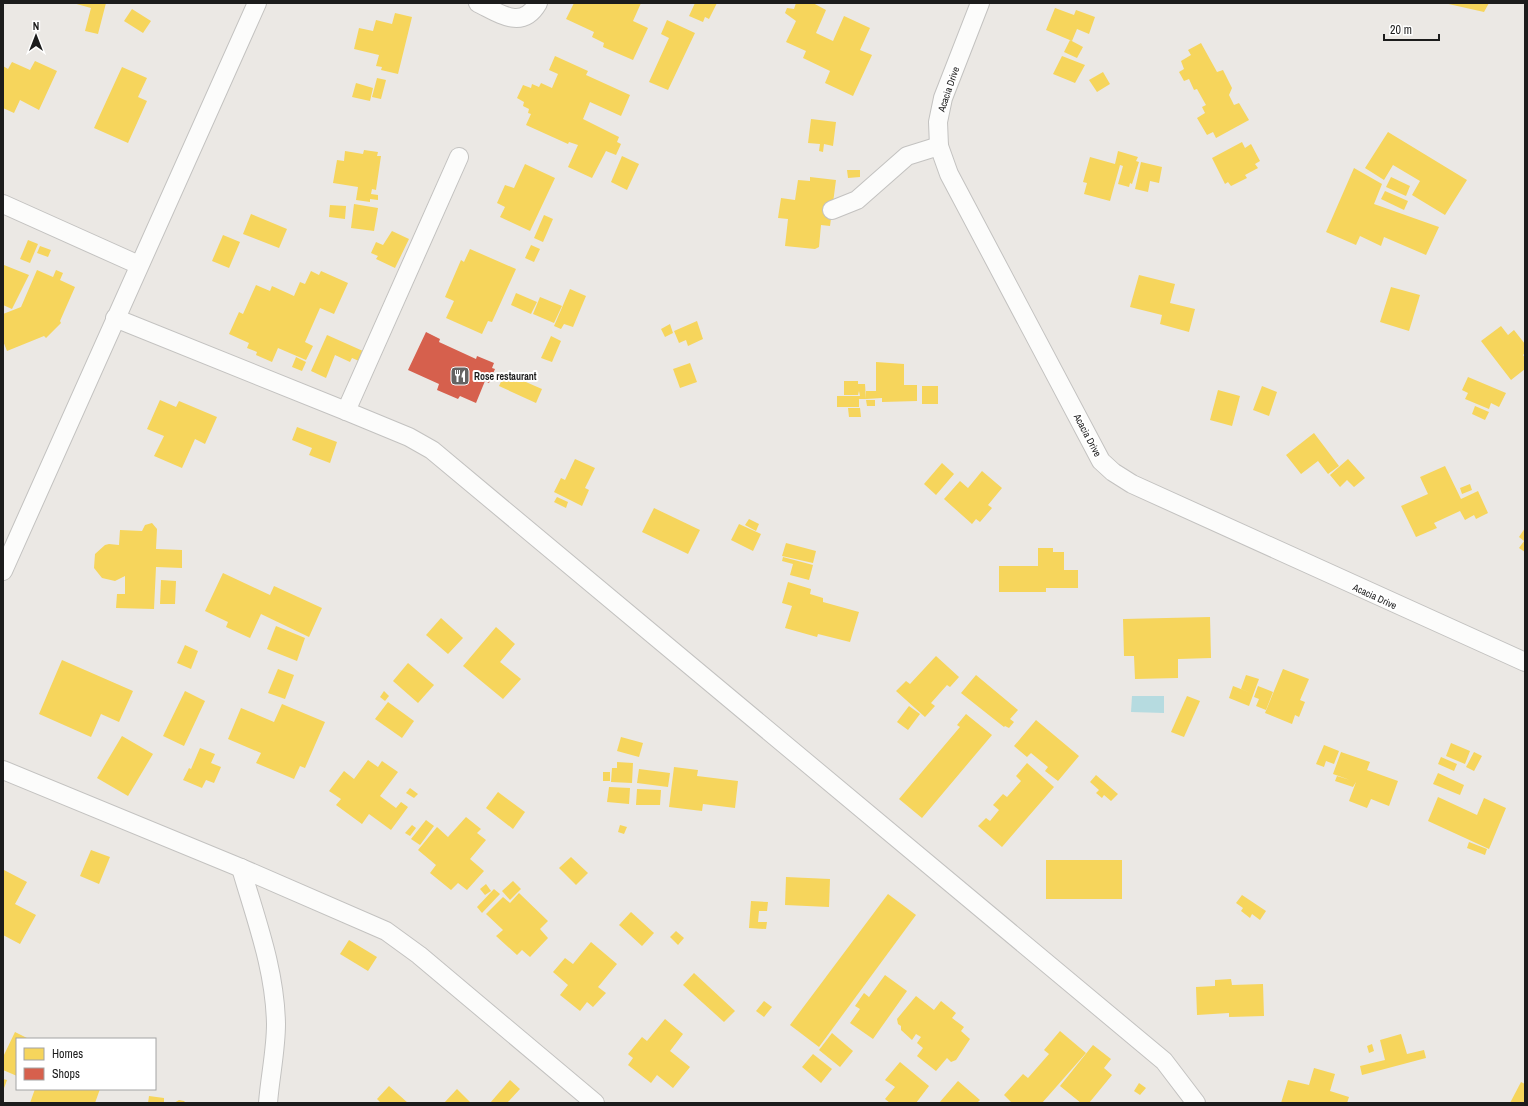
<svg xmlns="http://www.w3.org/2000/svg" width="1528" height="1106" font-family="'Archivo Narrow',sans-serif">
<rect width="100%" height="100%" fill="#ebe8e4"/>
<path fill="#b6dbe0" d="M1132,696H1164V713L1131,712Z"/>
<g fill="#f6d55c">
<path d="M73,3H106L98,34L85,31L91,8Z"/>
<path d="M574,3H641L633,21L648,28L633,60L603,47L604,43L592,37L594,32L566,19Z"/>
<path d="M695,3H717L709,19L705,17L703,22L689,16Z"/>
<path d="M796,3H813L826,10L816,33L833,41L844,16L870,28L860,50L872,55L853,96L825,83L830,71L803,58L806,51L786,42L796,21L785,13L787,8L794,9Z"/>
<path d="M1444,3H1489L1484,12Z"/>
<path d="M1055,8L1074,15L1076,10L1095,17L1089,34L1077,29L1072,41L1046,30Z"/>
<path d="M132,9L151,21L143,33L124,21Z"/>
<path d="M395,13L412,17L398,74L381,70L382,67L376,66L379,55L354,49L359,28L373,31L376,20L392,24Z"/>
<path d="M667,20L695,33L668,90L649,82L669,38L661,34Z"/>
<path d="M1070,40L1083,47L1077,58L1064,52Z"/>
<path d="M1201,43L1217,72L1223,70L1232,88L1229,95L1234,105L1239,103L1249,120L1216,138L1213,132L1207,135L1197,118L1205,113L1202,107L1206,105L1197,89L1194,90L1189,79L1184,81L1179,72L1184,69L1181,61L1191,55L1188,50Z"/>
<path d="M555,56L588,71L586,75L630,95L621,116L590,102L583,119L619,137L617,142L621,144L616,155L606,151L592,178L568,167L578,145L569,142L568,144L526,125L531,114L528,113L529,109L523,106L524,102L517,98L523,85L531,88L532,84L539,87L541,83L552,88L558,74L549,70Z"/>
<path d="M1062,56L1085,65L1075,83L1053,74Z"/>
<path d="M35,61L57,71L39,110L20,100L14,113L3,108V66L8,69L12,62L30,70Z"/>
<path d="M122,67L147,78L138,97L147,101L128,143L94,128Z"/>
<path d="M1103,72L1110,84L1097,92L1089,80Z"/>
<path d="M377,78L386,80L381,99L372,97Z"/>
<path d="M356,83L373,88L370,101L352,97Z"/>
<path d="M811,119L836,122L833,146L824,144L823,152L819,151L820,144L808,143Z"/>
<path d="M1388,132L1467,180L1445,215L1412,195L1420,181L1393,165L1384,180L1365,168Z"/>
<path d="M1242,142L1245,148L1251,144L1260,161L1255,164L1258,168L1245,175L1247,178L1231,186L1228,182L1225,184L1212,158Z"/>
<path d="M364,150L378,152L377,156H381L376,190L372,189L371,194L378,195V200L370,199V202L356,200L358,187L333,183L337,160L344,161L345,151L363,154Z"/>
<path d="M1118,151L1138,157L1136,161L1139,162L1132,184L1130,183L1129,187L1118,184L1123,166L1120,165L1110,201L1084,194L1087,183L1083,182L1090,157L1115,164Z"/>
<path d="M622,156L639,164L627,190L611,182Z"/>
<path d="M1141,162L1162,167L1159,183L1150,181L1148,192L1135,189Z"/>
<path d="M525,164L555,178L530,231L500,217L505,207L497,203L505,185L514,188Z"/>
<path d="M1354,168L1382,184L1374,204L1439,227L1426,255L1384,237L1381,246L1360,236L1356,245L1326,232Z"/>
<path d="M847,170H860V177L848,178Z"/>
<path d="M810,177L836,180L830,226L821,225L819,247L815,249L785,246L788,219L778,218L781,198L795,200L798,180L810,181Z"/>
<path d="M1391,177L1410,186L1406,196L1386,187Z"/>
<path d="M1385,191L1408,201L1404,210L1381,199Z"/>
<path d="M354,204L378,208L374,231L351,228Z"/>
<path d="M330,205L346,206L345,219L329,217Z"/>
<path d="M251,214L287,229L279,248L243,234Z"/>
<path d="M544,215L553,219L543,242L534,238Z"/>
<path d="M392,231L409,239L395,268L376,259L378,256L371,253L376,242L383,245Z"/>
<path d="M223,235L240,242L229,268L212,261Z"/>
<path d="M28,240L38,244L30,263L20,259Z"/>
<path d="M531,245L540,249L534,262L525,258Z"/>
<path d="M40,246L51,250L48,257L37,253Z"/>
<path d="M470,249L516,269L492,322L488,321L482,334L446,318L454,301L445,297L461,260L464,262Z"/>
<path d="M4,265L29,275L12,309L3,305Z"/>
<path d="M37,270L53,277L56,270L63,273L60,280L75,287L60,321L61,323L46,338L44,336L7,351L3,341V314L21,307Z"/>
<path d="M311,271L319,275L321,271L348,283L334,314L320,308L305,342L313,346L306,360L278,348L272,362L256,355L257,352L247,348L249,343L229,334L239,312L243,314L256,285L270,291L272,286L294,296L300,282L305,284Z"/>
<path d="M1139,275L1175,284L1170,303L1195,309L1189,332L1160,324L1162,315L1130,307Z"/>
<path d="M1391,287L1420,295L1409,331L1380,322Z"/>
<path d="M570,289L586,296L573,327L564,324L561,329L554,326Z"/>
<path d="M516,293L537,302L531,314L511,305Z"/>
<path d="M540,297L562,306L554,323L533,314Z"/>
<path d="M697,321L703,339L688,346L686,340L679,343L674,331Z"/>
<path d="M670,324L673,333L665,337L661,329Z"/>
<path d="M1501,326L1508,335L1514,330L1525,344V353L1523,355L1525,358V369L1511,380L1481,341Z"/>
<path d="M327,335L363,351L359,361L352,358L350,362L335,355L326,378L311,371Z"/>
<path d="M551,336L561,341L552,362L541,358Z"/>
<path d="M296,357L306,362L302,371L292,367Z"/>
<path d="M876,362L904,364V385H917V401L882,402V398L866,399V391H876Z"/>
<path d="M690,363L697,382L680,388L673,369Z"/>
<path d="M505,373L542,389L536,403L499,386Z"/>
<path d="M1468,377L1506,393L1499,407L1491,403L1489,409L1465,399L1468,393L1462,390Z"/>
<path d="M844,381H858V384H865L866,399H859V407H837V396H860L859,391L858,395H844Z"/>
<rect x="922" y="386" width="16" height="18"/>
<path d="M1262,386L1277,392L1269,416L1253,410Z"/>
<path d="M1218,390L1240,396L1232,426L1210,420Z"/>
<path d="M160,400L176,407L179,401L217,417L205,444L195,439L182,468L154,456L164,436L147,429Z"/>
<path d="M866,400H875V406H867Z"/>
<path d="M1475,406L1489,412L1485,420L1472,414Z"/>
<path d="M848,408H860L861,417H849Z"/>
<path d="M297,427L337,442L330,463L309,455L312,448L292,440Z"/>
<path d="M1314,433L1339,466L1328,474L1318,461L1301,474L1286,455Z"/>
<path d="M575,459L595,468L585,488L589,490L582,506L554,492L561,478L565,480Z"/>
<path d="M1348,459L1365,478L1354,487L1347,480L1340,487L1330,475Z"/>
<path d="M942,463L954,474L936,495L924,484Z"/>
<path d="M1445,466L1461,499L1478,491L1488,513L1476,519L1474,515L1465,520L1460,511L1434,523L1437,528L1416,537L1401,506L1428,494L1420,477Z"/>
<path d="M982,471L1002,488L988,505L992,508L980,522L976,519L972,524L944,499L960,481L968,488Z"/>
<path d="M1470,484L1472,490L1462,494L1460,488Z"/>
<path d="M557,497L568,502L566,508L554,502Z"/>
<path d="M654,508L700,530L688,554L642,532Z"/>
<path d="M749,519L759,524L756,531L745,525Z"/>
<path d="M152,523L157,529L156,549L182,550V568L156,567L154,609L116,608L117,594H125V576L115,581L102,578L94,568L95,554L105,545L109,544L119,545L120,530L142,531L145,525Z"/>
<path d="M739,524L761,534L753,551L731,540Z"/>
<path d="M1525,528V552L1519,548L1524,541L1519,537Z"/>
<path d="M786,543L816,551L813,563L782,556Z"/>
<path d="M1038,548H1053V552H1064V570H1078V588H1046V592H999V566H1038Z"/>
<path d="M783,557L813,565L809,580L790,575L793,564L782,561Z"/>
<path d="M223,573L270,595L274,586L322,608L309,637L261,614L250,638L226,627L228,622L205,611Z"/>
<path d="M161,580L176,581L175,604H160Z"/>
<path d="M788,582L811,589L810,594L823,598V602L859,612L850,642L818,634L817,637L785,628L792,606L782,603Z"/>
<path d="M1210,617L1211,658L1178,659V678L1135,679L1134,656H1124L1123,619Z"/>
<path d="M441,618L463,638L448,654L426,635Z"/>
<path d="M276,626L305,638L297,661L267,649Z"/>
<path d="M496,627L515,644L500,662L521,679L503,699L463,666Z"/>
<path d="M185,645L198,651L191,669L177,663Z"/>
<path d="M936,656L959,677L950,687L947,685L931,703L935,706L925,717L896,691L906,681L910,684Z"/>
<path d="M62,660L133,691L119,722L101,714L91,737L39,714Z"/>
<path d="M408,663L434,685L418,703L393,681Z"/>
<path d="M278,669L294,675L285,699L268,693Z"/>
<path d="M1283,669L1309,679L1300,700L1305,702L1299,717L1295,715L1292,724L1265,713Z"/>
<path d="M976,675L1018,710L1010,719L1014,722L1009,728L1005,726L1004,727L961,693Z"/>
<path d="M1246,675L1259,679L1249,706L1229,698L1233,686L1251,693L1241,689Z"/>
<path d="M1258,686L1273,692L1266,710L1256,706L1259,699L1254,697Z"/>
<path d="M185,691L205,701L184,746L163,736Z"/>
<path d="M384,691L389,696L385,701L380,697Z"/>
<path d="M1187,696L1200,701L1184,737L1171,732Z"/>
<path d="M388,702L414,721L402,738L375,719Z"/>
<path d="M282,704L325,722L305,768L300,766L294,779L256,763L261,753L228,739L241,708L274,722Z"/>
<path d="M909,706L920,714L908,730L897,722Z"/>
<path d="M966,714L992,735L922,818L899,799L960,727L957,725Z"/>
<path d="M1036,720L1079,756L1058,781L1045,771L1048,767L1031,753L1027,757L1014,746Z"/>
<path d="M122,736L153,754L128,796L97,778Z"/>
<path d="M621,737L643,743L639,757L617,751Z"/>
<path d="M1451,743L1470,751L1465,764L1446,756Z"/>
<path d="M1324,745L1339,751L1334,764L1326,761L1324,767L1316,764Z"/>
<path d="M200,748L215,754L211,763L221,767L214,783L206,780L202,788L183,780L189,768L191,769Z"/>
<path d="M1341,752L1370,762L1367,770L1398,781L1389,806L1371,799L1367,808L1349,801L1356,782L1353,787L1335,781L1337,776L1350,780L1333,774Z"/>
<path d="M1474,752L1482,756L1474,771L1466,767Z"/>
<path d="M1441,757L1457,764L1454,771L1438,764Z"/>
<path d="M368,760L378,767L382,761L398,772L380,796L396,808L401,802L408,807L391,830L369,814L362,824L336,805L341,799L329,791L344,771L354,779Z"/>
<path d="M617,762L633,763L632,783L611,782L612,768H617Z"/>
<path d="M1027,763L1054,787L1002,847L978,826L986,818L990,821L999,810L993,805L1003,794L1007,797L1021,781L1016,776Z"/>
<path d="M674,767L698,770L697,776L738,781L735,808L703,804L702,811L669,807Z"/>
<path d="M639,769L670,773L668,787L637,783Z"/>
<rect x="603" y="772" width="7" height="9"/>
<path d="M1438,773L1464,785L1460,795L1433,784Z"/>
<path d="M1096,775L1118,794L1111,801L1104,795L1102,798L1096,793L1099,790L1090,782Z"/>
<path d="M609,787L630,788L629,804L607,802Z"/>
<path d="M410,788L418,794L414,798L406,793Z"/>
<path d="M637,789L661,790L660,805H636Z"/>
<path d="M498,792L525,812L513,829L486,808Z"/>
<path d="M1438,797L1477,815L1484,798L1506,808L1489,849L1428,821Z"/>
<path d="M466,817L481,829L477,833L486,840L470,859L484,871L467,890L458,883L451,890L430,873L436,865L418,850L437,827L448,837Z"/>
<path d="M426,820L434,826L420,845L411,839Z"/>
<path d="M412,825L416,828L410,836L405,833Z"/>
<path d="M620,825L627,827L624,834L618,832Z"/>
<path d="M1469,842L1487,849L1485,855L1467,848Z"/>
<path d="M91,850L110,857L99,884L80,876Z"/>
<path d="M571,857L588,873L576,885L559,868Z"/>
<rect x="1046" y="860" width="76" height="39"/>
<path d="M4,870L27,882L15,904L36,915L20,944L3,935Z"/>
<path d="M786,877L830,879L829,907L785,905Z"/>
<path d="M513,881L521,889L510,900L502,891Z"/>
<path d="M486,884L491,891L485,895L480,889Z"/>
<path d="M494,889L500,894L482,913L477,907Z"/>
<path d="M519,893L548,921L540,929L548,938L530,957L522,950L517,955L496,936L503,930L486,914L503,897L510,903Z"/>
<path d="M888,894L916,915L819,1047L790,1025Z"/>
<path d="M1242,895L1266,911L1260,920L1252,914L1250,918L1241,911L1243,908L1236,903Z"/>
<path d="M751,901L768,902L767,911H759L758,922H767L766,929L749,928Z"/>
<path d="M631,912L654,933L642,946L619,925Z"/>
<path d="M676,931L684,938L678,945L670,937Z"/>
<path d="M349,940L377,957L368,971L340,954Z"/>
<path d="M591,942L617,964L598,987L606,993L593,1007L587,1002L580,1011L560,995L568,985L553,972L565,958L573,964Z"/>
<path d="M694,973L735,1011L724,1022L683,985Z"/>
<path d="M885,975L907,991L873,1039L850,1023L860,1009L855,1006L864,993L869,997Z"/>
<path d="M1231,979L1232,985L1263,984L1264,1016L1229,1017V1013L1197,1015L1196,987L1215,986V980Z"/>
<path d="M916,996L934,1010L941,1001L956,1013L952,1018L964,1027L961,1031L970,1039L956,1060L951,1062L947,1058L936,1071L917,1056L923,1048L917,1043L921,1037L916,1034L912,1040L901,1030V1026L898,1024L897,1019Z"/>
<path d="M764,1001L772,1007L764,1017L756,1011Z"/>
<path d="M665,1019L683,1034L670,1051L690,1067L673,1088L657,1075L651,1083L628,1065L633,1058L628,1054L642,1037L647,1041Z"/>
<path d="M1060,1031L1086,1053L1042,1103H1012L1004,1095L1023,1074L1028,1078L1049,1054L1044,1050Z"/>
<path d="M15,1032L29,1039H17V1076L3,1070V1057Z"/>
<path d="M832,1033L853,1051L840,1067L819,1050Z"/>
<path d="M1401,1034L1407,1054L1424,1050L1426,1058L1362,1075L1360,1066L1385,1060L1380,1040Z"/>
<path d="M1372,1044L1374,1051L1369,1053L1367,1046Z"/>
<path d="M1093,1045L1111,1059L1104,1068L1112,1075L1089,1103H1081L1060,1086Z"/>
<path d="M813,1054L832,1069L821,1083L802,1067Z"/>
<path d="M900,1062L929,1086L916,1103H890L885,1099L895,1087L885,1080Z"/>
<path d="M1314,1068L1335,1074L1330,1091L1349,1097L1347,1103H1281L1288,1080L1309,1085Z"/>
<path d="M3,1079L7,1080L3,1091Z"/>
<path d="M510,1080L520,1089L507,1103H490Z"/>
<path d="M958,1081L980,1100L977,1103H939Z"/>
<path d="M1521,1082L1525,1084V1103H1510Z"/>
<path d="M1139,1083L1146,1088L1140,1095L1134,1091Z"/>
<path d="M389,1086L408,1103H381L377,1099Z"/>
<path d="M35,1089H100L95,1103H30Z"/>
<path d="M457,1089L471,1103H444Z"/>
<path d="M149,1096L164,1098V1102L168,1103H148Z"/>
<path d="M179,1100L184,1101L186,1103H174Z"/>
</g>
<path fill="#d6604d" d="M426,332L440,339L439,342L476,359L477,356L494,363L492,368L495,369L489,383L485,381L476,403L460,396L458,399L437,390L439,384L408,370Z"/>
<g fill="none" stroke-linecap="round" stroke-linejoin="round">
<defs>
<g id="minor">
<path d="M478,3C499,13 522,31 538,3"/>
<path d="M980,3L943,98L938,122L939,146L949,174L1101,461L1113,472L1132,484L1525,662"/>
<path d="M3,204L139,265"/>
<path d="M832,210L857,200L907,156L939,146"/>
<path d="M115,318L346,411L409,437L432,450L1164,1061L1196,1103"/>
<path d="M346,411L459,157"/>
<path d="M3,571L257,3"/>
<path d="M3,770L241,868L386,931L419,955L595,1103"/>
<path d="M241,868C256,920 275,969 276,1024C276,1050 270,1077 268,1103"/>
</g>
</defs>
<use href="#minor" stroke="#c3c2c0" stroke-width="20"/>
<use href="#minor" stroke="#fcfcfb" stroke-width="18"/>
</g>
<defs>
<symbol id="restaurant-square" viewBox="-11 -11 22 22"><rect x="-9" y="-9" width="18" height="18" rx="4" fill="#646362" stroke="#fff"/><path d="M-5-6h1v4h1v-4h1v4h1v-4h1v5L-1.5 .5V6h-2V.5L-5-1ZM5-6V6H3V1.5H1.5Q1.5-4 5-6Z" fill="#fff"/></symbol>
</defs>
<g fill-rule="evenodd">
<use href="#restaurant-square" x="449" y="365" width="22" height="22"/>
</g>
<g text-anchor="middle" stroke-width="4" stroke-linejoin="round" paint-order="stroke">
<g font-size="10" fill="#1c1c1c" stroke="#fff">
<text transform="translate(948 89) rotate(-71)" y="4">Acacia Drive</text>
<text transform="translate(1088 435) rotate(62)" y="4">Acacia Drive</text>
<text transform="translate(1375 596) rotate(25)" y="4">Acacia Drive</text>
</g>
<g font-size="10" font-weight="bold" fill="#1c1c1c" stroke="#fff" text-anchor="start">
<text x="474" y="380">Rose restaurant</text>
</g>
</g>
<rect width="1528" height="1106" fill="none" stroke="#1c1c1c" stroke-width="8"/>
<rect x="16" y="1038" width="140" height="52" fill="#ffffff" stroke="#a4a4a4"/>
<rect x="24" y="1048" width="20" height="12" fill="#f6d55c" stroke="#a4a4a4"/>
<text x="52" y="1058" font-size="12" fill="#1c1c1c">Homes</text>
<rect x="24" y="1068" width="20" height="12" fill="#d6604d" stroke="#a4a4a4"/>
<text x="52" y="1078" font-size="12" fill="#1c1c1c">Shops</text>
<g transform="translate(36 36)" stroke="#ffffff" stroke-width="3" paint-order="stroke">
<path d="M0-3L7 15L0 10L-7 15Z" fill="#1c1c1c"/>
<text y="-6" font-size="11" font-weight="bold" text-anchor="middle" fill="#1c1c1c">N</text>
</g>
<path d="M1384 34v6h55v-6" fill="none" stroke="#1c1c1c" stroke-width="2"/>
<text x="1390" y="34" font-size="12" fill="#1c1c1c" stroke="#ffffff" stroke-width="3" paint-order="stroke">20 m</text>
</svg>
